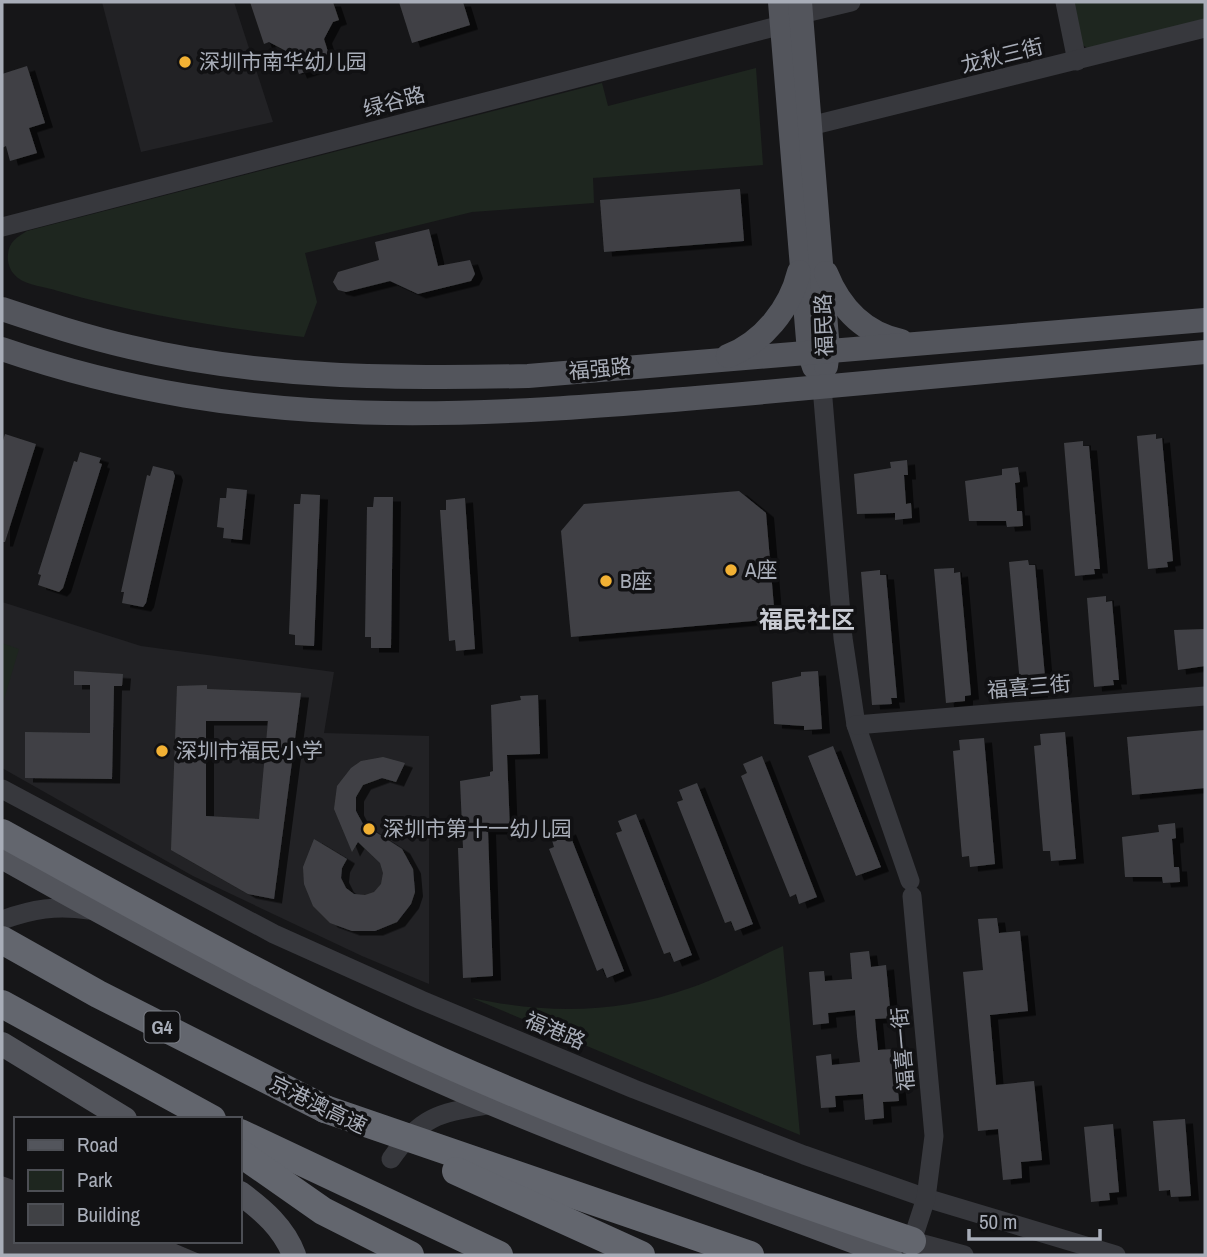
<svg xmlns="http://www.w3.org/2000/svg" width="1207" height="1257" font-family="'Archivo Narrow','Noto Sans SC',sans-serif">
<defs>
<filter id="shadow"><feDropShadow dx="8" dy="4.5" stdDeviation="0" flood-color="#0009"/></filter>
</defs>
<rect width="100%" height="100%" fill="#161618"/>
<g fill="#222225">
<path d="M102,2H234L273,122L141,152Z"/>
<path d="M2,602L141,646L334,672L324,733L429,736V984L362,956L193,876L2,768Z"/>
</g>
<g fill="#1e261f">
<path d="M1069,2H1205V21L1092,51L1078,42Z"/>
<path d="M756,68L763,165L593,178L594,203L472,212L305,253L317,302L304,337C221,328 138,314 58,291C46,287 27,285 18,278C10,272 7,263 8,254C9,242 17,237 27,231L602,83L608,106Z"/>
<path d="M2,643L19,649L2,706Z"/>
<path d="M783,946L800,1135L472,998C546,1014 617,1014 690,988C721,977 752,960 783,946Z"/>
</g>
<g fill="#404145" fill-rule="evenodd" filter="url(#shadow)">
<path d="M250,2H333L339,20L333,22L324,39L330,58L326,60L327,65L299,74L297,69L293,70L286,51L269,42L264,44Z"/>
<path d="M399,2H463L470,25L412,43Z"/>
<path d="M27,66L45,123L29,128L37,153L10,161L6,146L2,148V74Z"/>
<path d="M740,189L744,241L604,252L600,200Z"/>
<path d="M429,229L438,266L470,260L475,274L471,281L418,294L390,281L346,292L338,290L333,282L338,272L379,260L375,242Z"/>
<path d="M5,434L36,444L5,542H2V444Z"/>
<path d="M1156,434V439L1162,438L1173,561L1167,562L1168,567L1148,569L1137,436Z"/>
<path d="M1083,441V446H1089L1100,569H1094L1095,574L1075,576L1064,443Z"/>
<path d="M80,452L101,458L99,463L102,464L63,588L59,592L38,585L41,575L38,574L74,461L77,462Z"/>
<path d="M907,460L908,475H904L906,504L911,503L912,518L895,520V513L857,514L854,474L891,468L890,462Z"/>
<path d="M153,466L173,471L175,476L146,603L143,607L122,603L124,592H121L147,475L150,476Z"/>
<path d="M1018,467L1020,482L1015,483L1017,511H1022L1023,526L1007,527L1006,521H969L965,481L1002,475V469Z"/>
<path d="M227,488L247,490L242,540L223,538L224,528L217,527L220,498H226Z"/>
<path d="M739,491L766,513L775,619L571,637L561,531L584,504Z"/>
<path d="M301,494L320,495L314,646L295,645V635L289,634L294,504H300Z"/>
<path d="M374,497H393L391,648H371V637H365L367,507H373Z"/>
<path d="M465,498L475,649L456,651L455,640L449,641L440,510H446V500Z"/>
<path d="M1028,560L1029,565H1035L1046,688H1040V693L1021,695L1009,562Z"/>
<path d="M954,568V573L960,572L971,695L965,696V701L946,703L934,569Z"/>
<path d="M880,570V575H886L897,698H891L892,704L872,705L861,572Z"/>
<path d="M1106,596V602L1112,601L1119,680H1113L1114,685L1094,687L1087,598Z"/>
<path d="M1205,629V666L1178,670L1174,630Z"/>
<path d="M74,671L123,674L122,686H114L112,779L25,778V732L90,733V685H74Z"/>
<path d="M818,671L822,729L804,730V726L774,724L772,682L801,676V672Z"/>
<path d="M207,685V689L301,693L274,899L248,894L171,850L177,686ZM206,721H268L259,819L206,816Z"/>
<path d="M538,695L540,754L507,755L510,830H488L493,976L463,978L458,848H463L460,781L490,776V772L493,771L491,705L521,700L520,696Z"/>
<path d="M1205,730V788L1132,795L1127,737Z"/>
<path d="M1065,732L1076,859L1051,861L1050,851H1043L1034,746L1041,745L1040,734Z"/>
<path d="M984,738L995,864L970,867L969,856L962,857L953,751L960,750L959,740Z"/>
<path d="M833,746L881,867L856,876L808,756Z"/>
<path d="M762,756L817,897L799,904L796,894L790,897L741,776L747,773L743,764Z"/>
<path d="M383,757L405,763L396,782L382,778L363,785L356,797V811L363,824L402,849L413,869L415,892L411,904L397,922L375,931H352L330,923L313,906L304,884L303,867L314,839L347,859L342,868L341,878L346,888L354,894L365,895L374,892L381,884L383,873L380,863L358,842L352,852L334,809L337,786L351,768L361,761Z"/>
<path d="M697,783L753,924L735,931L731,921L725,923L677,802L683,800L679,790Z"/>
<path d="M636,814L692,955L674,962L670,952L664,954L616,833L622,831L618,821Z"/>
<path d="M1175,823L1176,838L1172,839L1174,867H1179L1180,882L1163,883L1162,877H1125L1122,837L1159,832L1158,825Z"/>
<path d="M568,830L624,971L607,978L603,968L597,971L549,849L554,847L551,837Z"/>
<path d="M997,918L999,933L1020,931L1028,1011L990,1015L996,1085L1034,1081L1042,1160L1021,1162L1022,1178L1003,1180L998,1129L978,1131L963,972L983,970L978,919Z"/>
<path d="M869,951L871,967L886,965L891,1018L875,1019L878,1050L894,1049L899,1101L883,1102L884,1118L865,1120L863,1094L835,1096L836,1107L821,1108L816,1056L831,1054L832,1065L860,1062L857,1036L855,1010L828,1013L829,1023L813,1025L809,972L824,971L825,981L852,979L850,953Z"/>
<path d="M1185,1119L1191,1196L1171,1197L1170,1190L1159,1191L1153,1121Z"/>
<path d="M1113,1124L1119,1192L1109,1193L1110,1200L1091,1202L1084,1127Z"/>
<path d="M2,1176L16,1181V1241H169L202,1255H2Z"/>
</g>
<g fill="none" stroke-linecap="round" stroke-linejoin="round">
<g stroke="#37383d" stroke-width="19">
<path d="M1065,2L1077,61"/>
<path d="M801,14L851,2"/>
<path d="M810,126L1205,28"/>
<path d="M2,227L782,25"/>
<path d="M822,387L843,638L856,725L910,881"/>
<path d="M856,725L1205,696"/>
<path d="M2,789L274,934L421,1000L634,1089L804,1155L926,1198L1116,1255"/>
<path d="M912,896L934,1136L926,1198L912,1241L964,1255"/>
<path d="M2,920C33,909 56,905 89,910"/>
<path d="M391,1159C423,1113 442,1113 493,1104"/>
</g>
<g stroke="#53555c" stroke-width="24">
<path d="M780,2L809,352L814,367"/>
<path d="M800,2L828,351L826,366"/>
<path d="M826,273C840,308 863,333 901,341"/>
<path d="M2,309C44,323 86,337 130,347C260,378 395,379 528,376L1205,320"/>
<path d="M2,349C252,435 474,417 732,395C890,381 1047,366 1205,352"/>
<path d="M728,356C763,342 790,309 799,272"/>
<path d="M2,857C151,941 302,1022 460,1090C601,1151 746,1201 890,1255"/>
<path d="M2,1044L125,1119"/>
<path d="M240,1193C263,1210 284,1228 294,1255"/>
</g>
<g stroke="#63666e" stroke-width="28">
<path d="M2,833C145,912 289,993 438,1060C592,1129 752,1187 912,1241"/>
<path d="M2,940L98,994L325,1109"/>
<path d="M2,1004L212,1119"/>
<path d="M240,1133L499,1255"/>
<path d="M240,1153L323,1211L410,1255"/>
</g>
<g stroke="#63666e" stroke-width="28">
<path d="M325,1109L750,1255"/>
<path d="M456,1171L641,1255"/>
</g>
</g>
<g fill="#f2b134" stroke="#111113" stroke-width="2.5">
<circle cx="185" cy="62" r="7"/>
<circle cx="731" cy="570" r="7"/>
<circle cx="606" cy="581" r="7"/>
<circle cx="162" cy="751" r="7"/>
<circle cx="369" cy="829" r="7"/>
</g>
<g text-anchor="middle" stroke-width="7" stroke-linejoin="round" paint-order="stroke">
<rect fill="#111113" stroke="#7b7e86" stroke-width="2" x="144.5" y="1011.5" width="35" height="31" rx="5"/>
<g font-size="19" font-weight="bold" fill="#a8adb8">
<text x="162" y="1034">G4</text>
</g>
<g font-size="21" fill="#a8adb8" stroke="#111113">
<text transform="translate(1002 56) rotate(-14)" y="7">龙秋三街</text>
<text transform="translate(394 102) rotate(-15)" y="7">绿谷路</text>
<text transform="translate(824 325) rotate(-92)" y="7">福民路</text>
<text transform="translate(600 369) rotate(-5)" y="7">福强路</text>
<text transform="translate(1029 687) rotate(-5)" y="7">福喜三街</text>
<text transform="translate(555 1031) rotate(23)" y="7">福港路</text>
<text transform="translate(903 1049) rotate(-95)" y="7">福喜一街</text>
<text transform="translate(318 1105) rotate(26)" y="7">京港澳高速</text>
</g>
<g font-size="21" fill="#a8adb8" stroke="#111113" text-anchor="start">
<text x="199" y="69">深圳市南华幼儿园</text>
<text x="745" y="577">A座</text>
<text x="620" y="588">B座</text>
<text x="176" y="758">深圳市福民小学</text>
<text x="383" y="836">深圳市第十一幼儿园</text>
</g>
<g font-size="24" font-weight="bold" fill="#c9ccd4" stroke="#111113">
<text x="807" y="628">福民社区</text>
</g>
</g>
<rect width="1207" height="1257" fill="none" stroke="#a8adb8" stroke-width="7"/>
<rect x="14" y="1117" width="228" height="126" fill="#111113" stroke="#4d4f55" stroke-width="2"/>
<rect x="28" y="1140" width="35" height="10" fill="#53555c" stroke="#4d4f55" stroke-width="2"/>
<text x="77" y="1152" font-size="21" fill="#a8adb8">Road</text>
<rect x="28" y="1170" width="35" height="21" fill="#1e261f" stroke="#4d4f55" stroke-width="2"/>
<text x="77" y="1187" font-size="21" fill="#a8adb8">Park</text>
<rect x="28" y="1204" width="35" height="21" fill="#404145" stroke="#4d4f55" stroke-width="2"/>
<text x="77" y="1222" font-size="21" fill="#a8adb8">Building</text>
<path d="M969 1229v10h131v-10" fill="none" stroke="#a8adb8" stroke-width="3.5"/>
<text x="979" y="1229" font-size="21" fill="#a8adb8" stroke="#111113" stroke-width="5" paint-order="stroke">50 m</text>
</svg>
